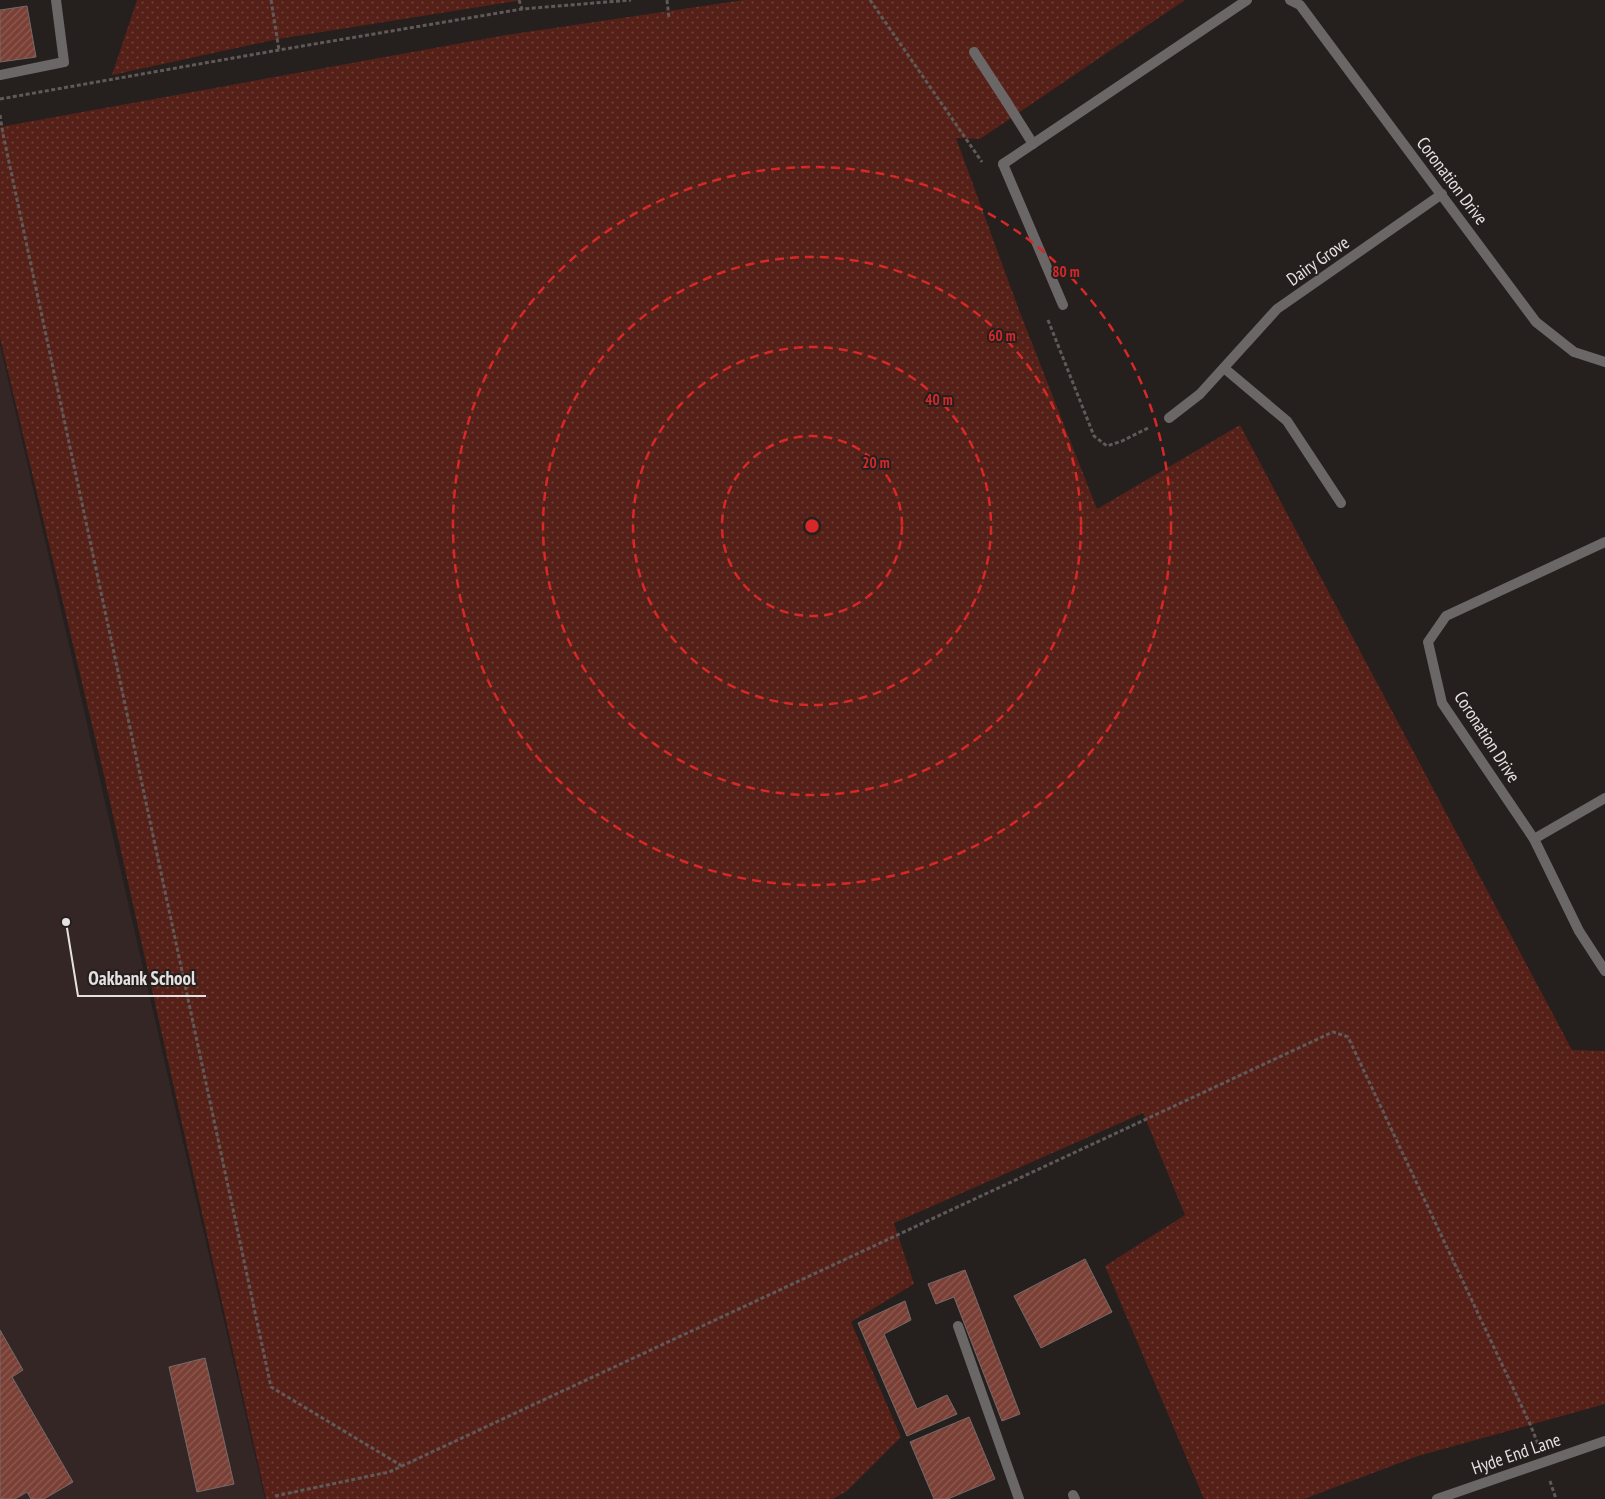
<svg xmlns="http://www.w3.org/2000/svg" width="1605" height="1499" font-family="'PT Sans Narrow',sans-serif">
<defs>
<pattern id="grass-dots" width="8" height="8" patternUnits="userSpaceOnUse" patternTransform="scale(1.25)"><rect width="8" height="8" fill="#552017"/><path d="M2 2h.1M6 6h.1" fill="none" stroke="#6d4038" stroke-width="1.8" stroke-linecap="round"/></pattern>
<pattern id="building-hatch" width="6" height="6" patternUnits="userSpaceOnUse" patternTransform="scale(1.25)"><rect width="6" height="6" fill="#7a4036"/><path d="M-1 1l2-2M0 6l6-6M5 7l2-2" fill="none" stroke="#8d5b53"/></pattern>
</defs>
<rect width="100%" height="100%" fill="#251f1e"/>
<path fill="#332624" d="M0,344L265,1499H0Z"/>
<g fill="url(#grass-dots)">
<path d="M137,0H522L278,39L112,75Z"/>
<path d="M744,0H1185L980,139L956,138L1019,310L1097,509L1240,425L1572,1050L1605,1051V1404L1418,1456L1304,1499H1204L1105,1266L1185,1215L1143,1113L894,1223L914,1284L851,1322L901,1437L847,1491L833,1499H266L104,775L0,338V127L506,35Z"/>
</g>
<g fill="url(#building-hatch)" stroke="#736b6a">
<path d="M27,6L36,57L0,62V10Z"/>
<path d="M1085,1259L1112,1312L1041,1348L1014,1296Z"/>
<path d="M965,1270L1020,1414L1002,1421L954,1297L936,1304L928,1284Z"/>
<path d="M905,1301L911,1320L884,1334L917,1409L947,1395L957,1414L907,1436L858,1323Z"/>
<path d="M0,1330L23,1370L12,1377L73,1482L44,1499H31L27,1492L15,1499H0Z"/>
<path d="M205,1358L234,1484L197,1492L169,1367Z"/>
<path d="M969,1417L995,1479L948,1499H934L910,1442Z"/>
</g>
<g fill="none" stroke-linecap="round" stroke-linejoin="round">
<g stroke="#5f5959" stroke-width="3" stroke-dasharray="4 2.5" stroke-linecap="butt">
<path d="M271,0L279,50"/>
<path d="M519,0L522,9"/>
<path d="M667,0L669,18"/>
<path d="M870,0L982,162"/>
<path d="M0,99L279,50L522,9L631,0"/>
<path d="M0,115L3,134L271,1387L402,1466"/>
<path d="M1048,320L1094,436L1107,446L1122,441L1150,427"/>
<path d="M1550,1481L1556,1499"/>
<path d="M275,1496L389,1472L1333,1032L1348,1037L1530,1424L1538,1444"/>
</g>
<g stroke="#6b6767" stroke-width="10">
<path d="M974,52L1006,101"/>
<path d="M1003,164L1063,305"/>
<path d="M958,1326L1019,1499"/>
<path d="M1073,1495L1075,1499"/>
</g>
<g stroke="#6b6767" stroke-width="10">
<path d="M1290,0L1300,5L1536,322L1574,352L1605,362"/>
<path d="M0,75L64,62L56,0"/>
<path d="M1006,101L1033,144"/>
<path d="M1003,164L1247,0"/>
<path d="M1224,368L1287,421L1341,503"/>
<path d="M1169,418L1200,394L1277,309L1442,194"/>
<path d="M1605,542L1446,616L1428,642L1442,703L1534,839L1579,931L1605,971"/>
<path d="M1534,839L1605,798"/>
<path d="M1437,1499L1605,1441"/>
</g>
</g>
<g fill="none" stroke="#d62828" stroke-width="2.5" stroke-dasharray="9 6">
<circle cx="812" cy="526" r="90"/>
<circle cx="812" cy="526" r="179"/>
<circle cx="812" cy="526" r="269"/>
<circle cx="812" cy="526" r="359"/>
</g>
<g text-anchor="middle" stroke-width="4" stroke-linejoin="round" paint-order="stroke">
<g font-size="18" fill="#e6e1e1" stroke="#251f1e">
<text transform="translate(1452 181) rotate(53)" y="6">Coronation Drive</text>
<text transform="translate(1318 261) rotate(-35)" y="6">Dairy Grove</text>
<text transform="translate(1487 737) rotate(57)" y="6">Coronation Drive</text>
<text transform="translate(1516 1454) rotate(-19)" y="6">Hyde End Lane</text>
</g>
</g>
<circle cx="812" cy="526" r="8" fill="#d62828" stroke="#251f1e" stroke-width="2.5"/>
<g font-size="15" text-anchor="middle" font-weight="bold" fill="#d62828" stroke="#251f1e" stroke-width="4" stroke-linejoin="round" paint-order="stroke">
<text x="1066" y="277">80 m</text>
<text x="1002" y="341">60 m</text>
<text x="939" y="405">40 m</text>
<text x="876" y="468">20 m</text>
</g>
<path fill="none" stroke="#e6e1e1" stroke-width="2" d="M66 922L78 996H206"/>
<circle fill="#e6e1e1" stroke="#251f1e" stroke-width="2" cx="66" cy="922" r="5"/>
<g font-size="19" text-anchor="middle" font-weight="bold" fill="#e6e1e1" stroke="#251f1e" stroke-width="4" stroke-linejoin="round" paint-order="stroke">
<text x="142" y="985">Oakbank School</text>
</g>
</svg>
